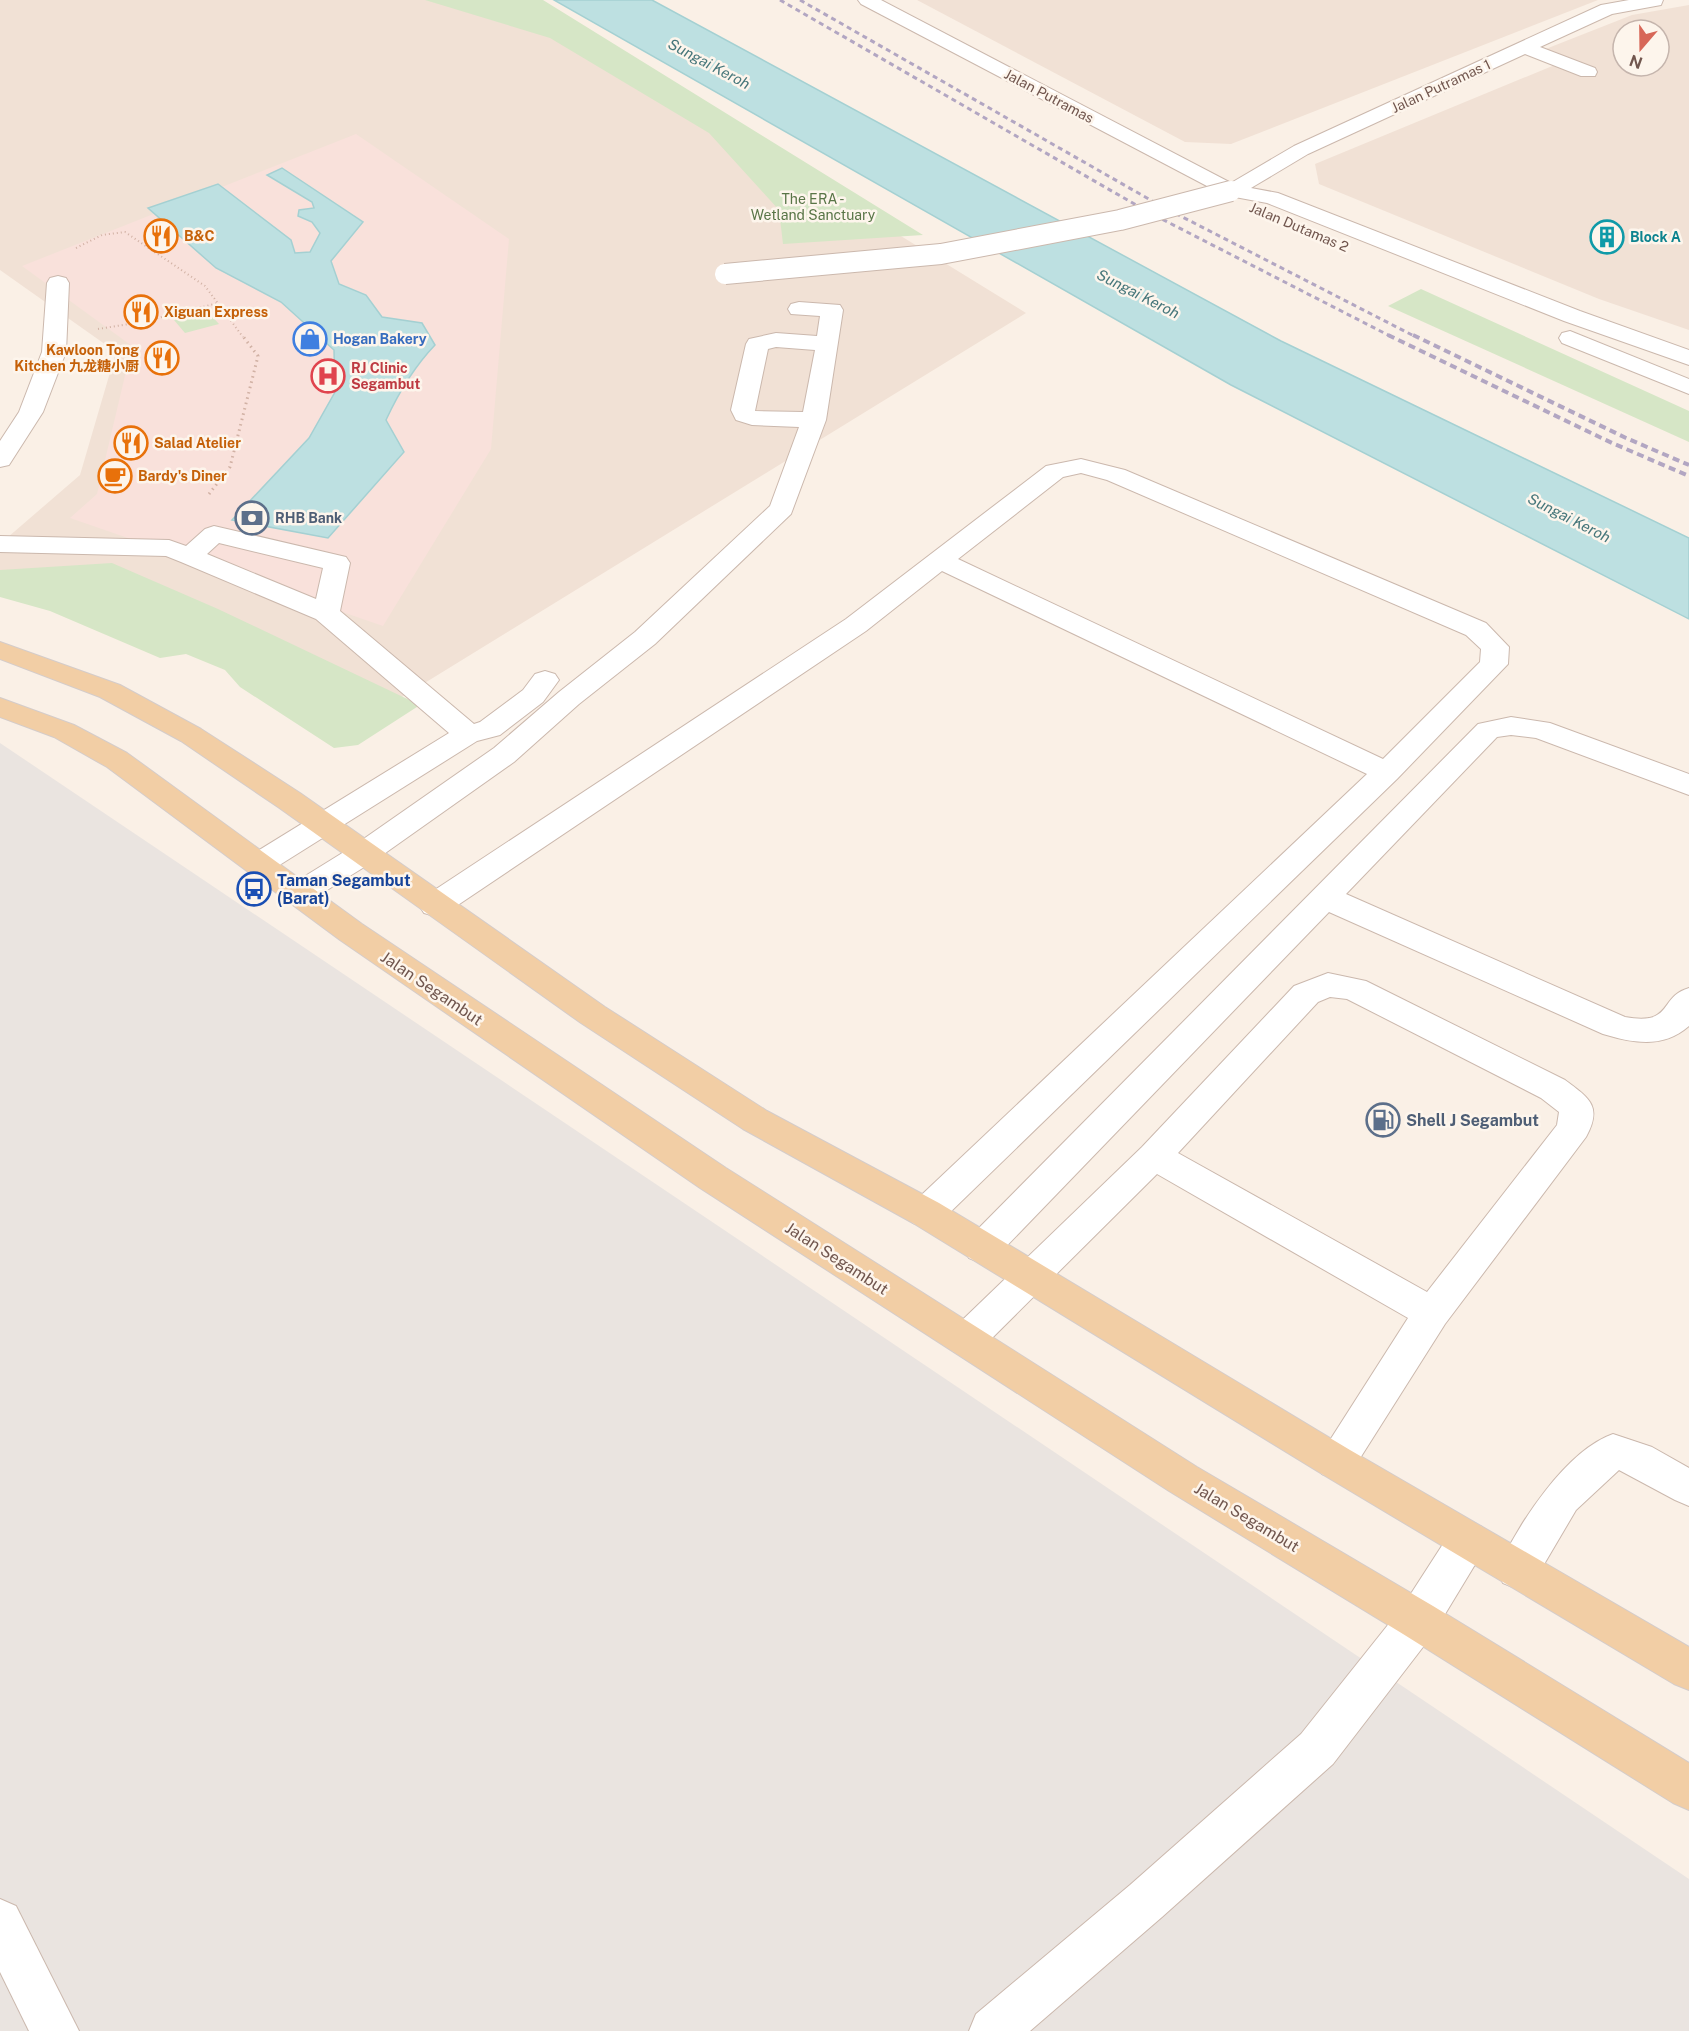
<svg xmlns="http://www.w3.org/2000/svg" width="1689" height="2031" font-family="'Public Sans','Noto Sans SC',sans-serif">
<rect width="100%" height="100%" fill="#faf0e6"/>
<g fill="#f1e1d5" fill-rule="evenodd">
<path d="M0,0H511L550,20L1026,313L345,732L194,646L0,591V544L80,475L116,352L0,270Z"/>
<path d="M917,0H1598L1231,144L1185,142Z"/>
<path d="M1689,5V330L1599,299L1319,184L1315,164L1562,62L1538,52L1632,15ZM1623,30H1659V66H1623Z"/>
</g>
<path fill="#f9e1db" d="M356,134L509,239L491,449L383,626L70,518L97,494L132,346L22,266Z"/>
<path fill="#eae4e0" d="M0,743L1689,1879V2031H0Z"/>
<g fill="#d6e6c6">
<path d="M425,0H543L923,235L783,244L779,210L709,133L550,38Z"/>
<path d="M1421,289L1689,411V442L1388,306Z"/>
<path d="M207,311L219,324L185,333L174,320Z"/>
<path d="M112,563L218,609L420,705L358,745L334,748L240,687L225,670L186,654L160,658L50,611L0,597V570Z"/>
</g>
<g fill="#bde0e1" stroke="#a4d0d2" stroke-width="1.5">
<path d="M554,0H652L1281,341L1689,538V619L1231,385Z"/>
<path d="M282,168L363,222L331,261L339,284L366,295L382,317L422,323L435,345C413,368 399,392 386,420L404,452L328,538L232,520L309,438L335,392L334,350L281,302L216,268L148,208L218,184L291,240L295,253L310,252L320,233L312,222L298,216L299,210L314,208L312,202L267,175Z"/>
</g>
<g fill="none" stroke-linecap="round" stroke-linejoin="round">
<defs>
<g id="minor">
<path d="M858,0H881L1231,183L1294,146L1601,5L1629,0H1663L1661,5L1612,14L1540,47L1595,68L1597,72L1595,76H1581L1525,54L1308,154L1251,188L1278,193L1580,311L1689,350V365L1564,321L1267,203L1224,195L861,4Z"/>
<path d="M58,276L66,278L69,283L66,352L43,412L9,465L0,467V441L19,412L42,352L47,283L50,278Z"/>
<path d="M799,302L840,305L843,310L826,420L791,514L655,644L579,704L514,762L374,861L311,900L300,904L289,900L284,893L289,886L352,847L494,748L559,692L635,632L770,506L799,427L752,425L736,420L731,410L746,344L749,339L776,333L817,336L820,316L791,314L788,309L791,304ZM776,347L815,350L803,412L755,411L768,349Z"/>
<path d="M1570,331L1689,379V394L1562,343L1559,338L1562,333Z"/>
<path d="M1081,459L1125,470L1486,623L1509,647L1508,664L1397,779L939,1223L926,1227L913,1223L908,1213L913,1203L1367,774L942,571L866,631L446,913L435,916L424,913L419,905L424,897L846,619L1046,466ZM1081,473L1107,480L1466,635L1481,649L1480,662L1383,759L958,559L1063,477Z"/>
<path d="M214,526L346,557L350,563L340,611L474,724L480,722L523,690L535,674L545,671L555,674L559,680L543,702L500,735L477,741L270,871L259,874L248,871L244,864L248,857L449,733L316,619L181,562L166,556L0,552V536L169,540L186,546L205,529ZM219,543L323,568L316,599L207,554Z"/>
<path d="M1511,717L1550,723L1689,774V795L1536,738L1511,735L1497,737L1346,894L1625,1017C1674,1026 1658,997 1689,988V1026C1663,1049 1633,1043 1603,1034L1329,912L995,1258L982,1263L969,1258L964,1248L969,1238L1478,724Z"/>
<path d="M1328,973L1366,981L1565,1080C1589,1098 1603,1106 1586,1137L1445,1324L1350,1474L1336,1479L1322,1474L1316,1462L1408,1318L1157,1174L979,1351L966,1356L953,1351L947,1340L953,1329L1142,1147L1294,986ZM1330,997L1347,999L1541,1098L1559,1112L1557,1125L1427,1292L1178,1153L1318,1002Z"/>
<path d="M1613,1434L1652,1447L1689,1468V1506L1675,1500L1619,1470L1576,1510L1533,1583L1518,1589L1503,1583L1497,1570C1518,1525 1565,1451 1613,1434Z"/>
<path d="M1468,1522L1482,1527L1488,1540L1482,1553L1433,1634L1333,1764L1162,1917L1030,2031H969L976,2014L1130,1885L1301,1734L1403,1606L1454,1527Z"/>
<path d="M0,1899L16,1906L79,2031H29L0,1972Z"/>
</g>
<g id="major">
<path d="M0,642L120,685L201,729L300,793L605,1007L767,1111L939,1203L1350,1450L1689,1647V1690L1674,1684L1322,1474L913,1223L743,1129L581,1023L278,807L181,741L100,697L0,659Z"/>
<path d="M0,698L74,725L127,753L362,924L726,1168L1197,1467L1433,1606L1689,1763V1810L1673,1803L1403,1634L1169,1491L700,1188L340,940L107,767L54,737L0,717Z"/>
</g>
</defs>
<use href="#minor" stroke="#cbb8ad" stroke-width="2"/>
<use href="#major" stroke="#d4ccca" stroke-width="2"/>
<g stroke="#d1b1a4" stroke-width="2" stroke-dasharray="1 3" stroke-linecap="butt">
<path d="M76,248L102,235L125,232L205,286L243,337"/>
<path d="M98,329L142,322L218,303"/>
</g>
<path stroke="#d1b1a4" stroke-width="3" stroke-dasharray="1.5 4" stroke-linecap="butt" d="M209,494L230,467L258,356L242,335"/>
<use href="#minor" fill="#fff" fill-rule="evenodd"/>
<use href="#major" fill="#f2cea5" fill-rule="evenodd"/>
<g stroke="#b2a6c2" stroke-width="3" stroke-dasharray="5 4" stroke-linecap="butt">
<path d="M780,0L1150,213L1392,337"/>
<path d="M800,0L1161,206L1416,337"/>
</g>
<g stroke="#b2a6c2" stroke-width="4" stroke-dasharray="7 4.5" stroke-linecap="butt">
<path d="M1388,335L1612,443L1689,476"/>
<path d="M1413,335L1626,438L1689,465"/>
</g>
<defs>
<path id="minor-bridge" d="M725,274L941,254L1120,220L1231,191"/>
</defs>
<use href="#minor-bridge" stroke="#cbb8ad" stroke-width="22" stroke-linecap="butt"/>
<use href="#minor-bridge" stroke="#fff" stroke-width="20"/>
</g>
<defs>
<symbol id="restaurant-ring" viewBox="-11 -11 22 22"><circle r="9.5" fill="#fdf5ec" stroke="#e8710a" stroke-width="1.5"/><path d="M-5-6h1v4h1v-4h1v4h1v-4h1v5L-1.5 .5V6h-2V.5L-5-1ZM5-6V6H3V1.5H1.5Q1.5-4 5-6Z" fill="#e8710a"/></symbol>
<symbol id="building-ring" viewBox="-11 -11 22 22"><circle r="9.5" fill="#fdf5ec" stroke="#0f9aa8" stroke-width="1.5"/><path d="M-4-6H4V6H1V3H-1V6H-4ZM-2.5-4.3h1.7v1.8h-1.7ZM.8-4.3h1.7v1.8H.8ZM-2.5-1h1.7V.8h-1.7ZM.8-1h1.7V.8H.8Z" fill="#0f9aa8"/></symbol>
<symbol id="shop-ring" viewBox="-11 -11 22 22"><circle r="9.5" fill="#fdf5ec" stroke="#3f7fe0" stroke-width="1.5"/><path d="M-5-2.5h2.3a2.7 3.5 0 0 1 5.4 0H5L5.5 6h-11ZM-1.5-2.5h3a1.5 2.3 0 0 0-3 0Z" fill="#3f7fe0"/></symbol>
<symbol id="hospital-ring" viewBox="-11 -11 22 22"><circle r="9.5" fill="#fdf5ec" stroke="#e0444e" stroke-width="1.5"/><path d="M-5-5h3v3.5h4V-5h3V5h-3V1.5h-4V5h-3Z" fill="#e0444e"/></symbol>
<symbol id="cafe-ring" viewBox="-11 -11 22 22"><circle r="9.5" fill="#fdf5ec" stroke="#e8710a" stroke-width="1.5"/><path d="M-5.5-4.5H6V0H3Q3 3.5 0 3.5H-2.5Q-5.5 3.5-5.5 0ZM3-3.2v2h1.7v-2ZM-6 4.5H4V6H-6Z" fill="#e8710a"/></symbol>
<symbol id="bank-ring" viewBox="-11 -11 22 22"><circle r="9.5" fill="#fdf5ec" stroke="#5c6f8a" stroke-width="1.5"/><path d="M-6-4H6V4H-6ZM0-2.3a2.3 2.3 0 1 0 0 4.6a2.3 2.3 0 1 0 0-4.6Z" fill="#5c6f8a"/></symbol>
<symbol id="bus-ring" viewBox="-11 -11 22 22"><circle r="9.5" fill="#fdf5ec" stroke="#1a4fb4" stroke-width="1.5"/><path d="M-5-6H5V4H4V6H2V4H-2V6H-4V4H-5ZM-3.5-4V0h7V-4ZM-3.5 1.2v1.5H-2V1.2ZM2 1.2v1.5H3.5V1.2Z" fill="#1a4fb4"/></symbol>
<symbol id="fuel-ring" viewBox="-11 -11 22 22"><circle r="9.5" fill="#fdf5ec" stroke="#5c6f8a" stroke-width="1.5"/><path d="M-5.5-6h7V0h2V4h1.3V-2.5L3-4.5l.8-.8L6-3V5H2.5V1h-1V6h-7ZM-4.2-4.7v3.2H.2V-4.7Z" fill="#5c6f8a"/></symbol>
</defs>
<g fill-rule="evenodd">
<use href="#restaurant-ring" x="142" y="217" width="38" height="38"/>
<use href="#building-ring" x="1588" y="218" width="38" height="38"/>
<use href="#restaurant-ring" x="122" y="293" width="38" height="38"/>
<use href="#shop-ring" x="291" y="320" width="38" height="38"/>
<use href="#restaurant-ring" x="143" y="339" width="38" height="38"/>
<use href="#hospital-ring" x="309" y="357" width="38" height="38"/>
<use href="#restaurant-ring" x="112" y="424" width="38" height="38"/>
<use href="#cafe-ring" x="96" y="457" width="38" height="38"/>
<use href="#bank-ring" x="233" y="499" width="38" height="38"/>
<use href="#bus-ring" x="235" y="870" width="38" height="38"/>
<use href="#fuel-ring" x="1364" y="1101" width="38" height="38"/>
</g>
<g text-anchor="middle" stroke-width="5" stroke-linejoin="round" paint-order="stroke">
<g font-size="14" fill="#71564e" stroke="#fdf5ec">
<text transform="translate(1441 86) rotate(-25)" y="5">Jalan Putramas 1</text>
<text transform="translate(1049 96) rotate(28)" y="5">Jalan Putramas</text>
<text transform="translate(1299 227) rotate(23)" y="5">Jalan Dutamas 2</text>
</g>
<g font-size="14" fill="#597547" stroke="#fdf5ec">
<text x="813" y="204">The ERA -<tspan x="813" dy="16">Wetland Sanctuary</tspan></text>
</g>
<g font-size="14" font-weight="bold" fill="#c56008" stroke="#fdf5ec" text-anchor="start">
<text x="184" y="241">B&amp;C</text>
<text x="164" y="317">Xiguan Express</text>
<text x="139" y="355" text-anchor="end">Kawloon Tong<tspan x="139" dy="16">Kitchen 九龙糖小厨</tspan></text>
<text x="154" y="448">Salad Atelier</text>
<text x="138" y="481">Bardy's Diner</text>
</g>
<g font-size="14" font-weight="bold" fill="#0d838f" stroke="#fdf5ec" text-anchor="start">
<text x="1630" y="242">Block A</text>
</g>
<g font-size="14" font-weight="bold" fill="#366cbe" stroke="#fdf5ec" text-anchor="start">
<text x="333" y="344">Hogan Bakery</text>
</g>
<g font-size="14" font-weight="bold" fill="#be3a42" stroke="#fdf5ec" text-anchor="start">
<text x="351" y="373">RJ Clinic<tspan x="351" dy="16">Segambut</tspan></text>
</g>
<g font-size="14" font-weight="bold" fill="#4e5e75" stroke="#fdf5ec" text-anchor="start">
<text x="275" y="523">RHB Bank</text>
</g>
<g font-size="15" font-style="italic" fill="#47777b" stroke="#fdf5ec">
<text transform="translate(709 64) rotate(28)" y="5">Sungai Keroh</text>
<text transform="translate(1138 294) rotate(27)" y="5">Sungai Keroh</text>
<text transform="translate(1569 518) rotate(27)" y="5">Sungai Keroh</text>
</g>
<g font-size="16" font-weight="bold" fill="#164399" stroke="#fdf5ec" text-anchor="start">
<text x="277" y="886">Taman Segambut<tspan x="277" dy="18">(Barat)</tspan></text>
</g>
<g font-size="16" fill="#71564e" stroke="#fdf5ec">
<text transform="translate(432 988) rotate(34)" y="6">Jalan Segambut</text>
<text transform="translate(837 1258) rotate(33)" y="6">Jalan Segambut</text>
<text transform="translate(1247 1517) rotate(31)" y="6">Jalan Segambut</text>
</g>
<g font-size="16" font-weight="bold" fill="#4e5e75" stroke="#fdf5ec" text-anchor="start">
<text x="1406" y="1126">Shell J Segambut</text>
</g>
</g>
<g transform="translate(1641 48) rotate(200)"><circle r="28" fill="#fdf5ec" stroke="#c5b5ad" stroke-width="1.5"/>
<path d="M0-4.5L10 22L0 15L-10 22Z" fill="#d76758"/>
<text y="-9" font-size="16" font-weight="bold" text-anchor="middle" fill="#71564e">N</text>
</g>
</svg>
